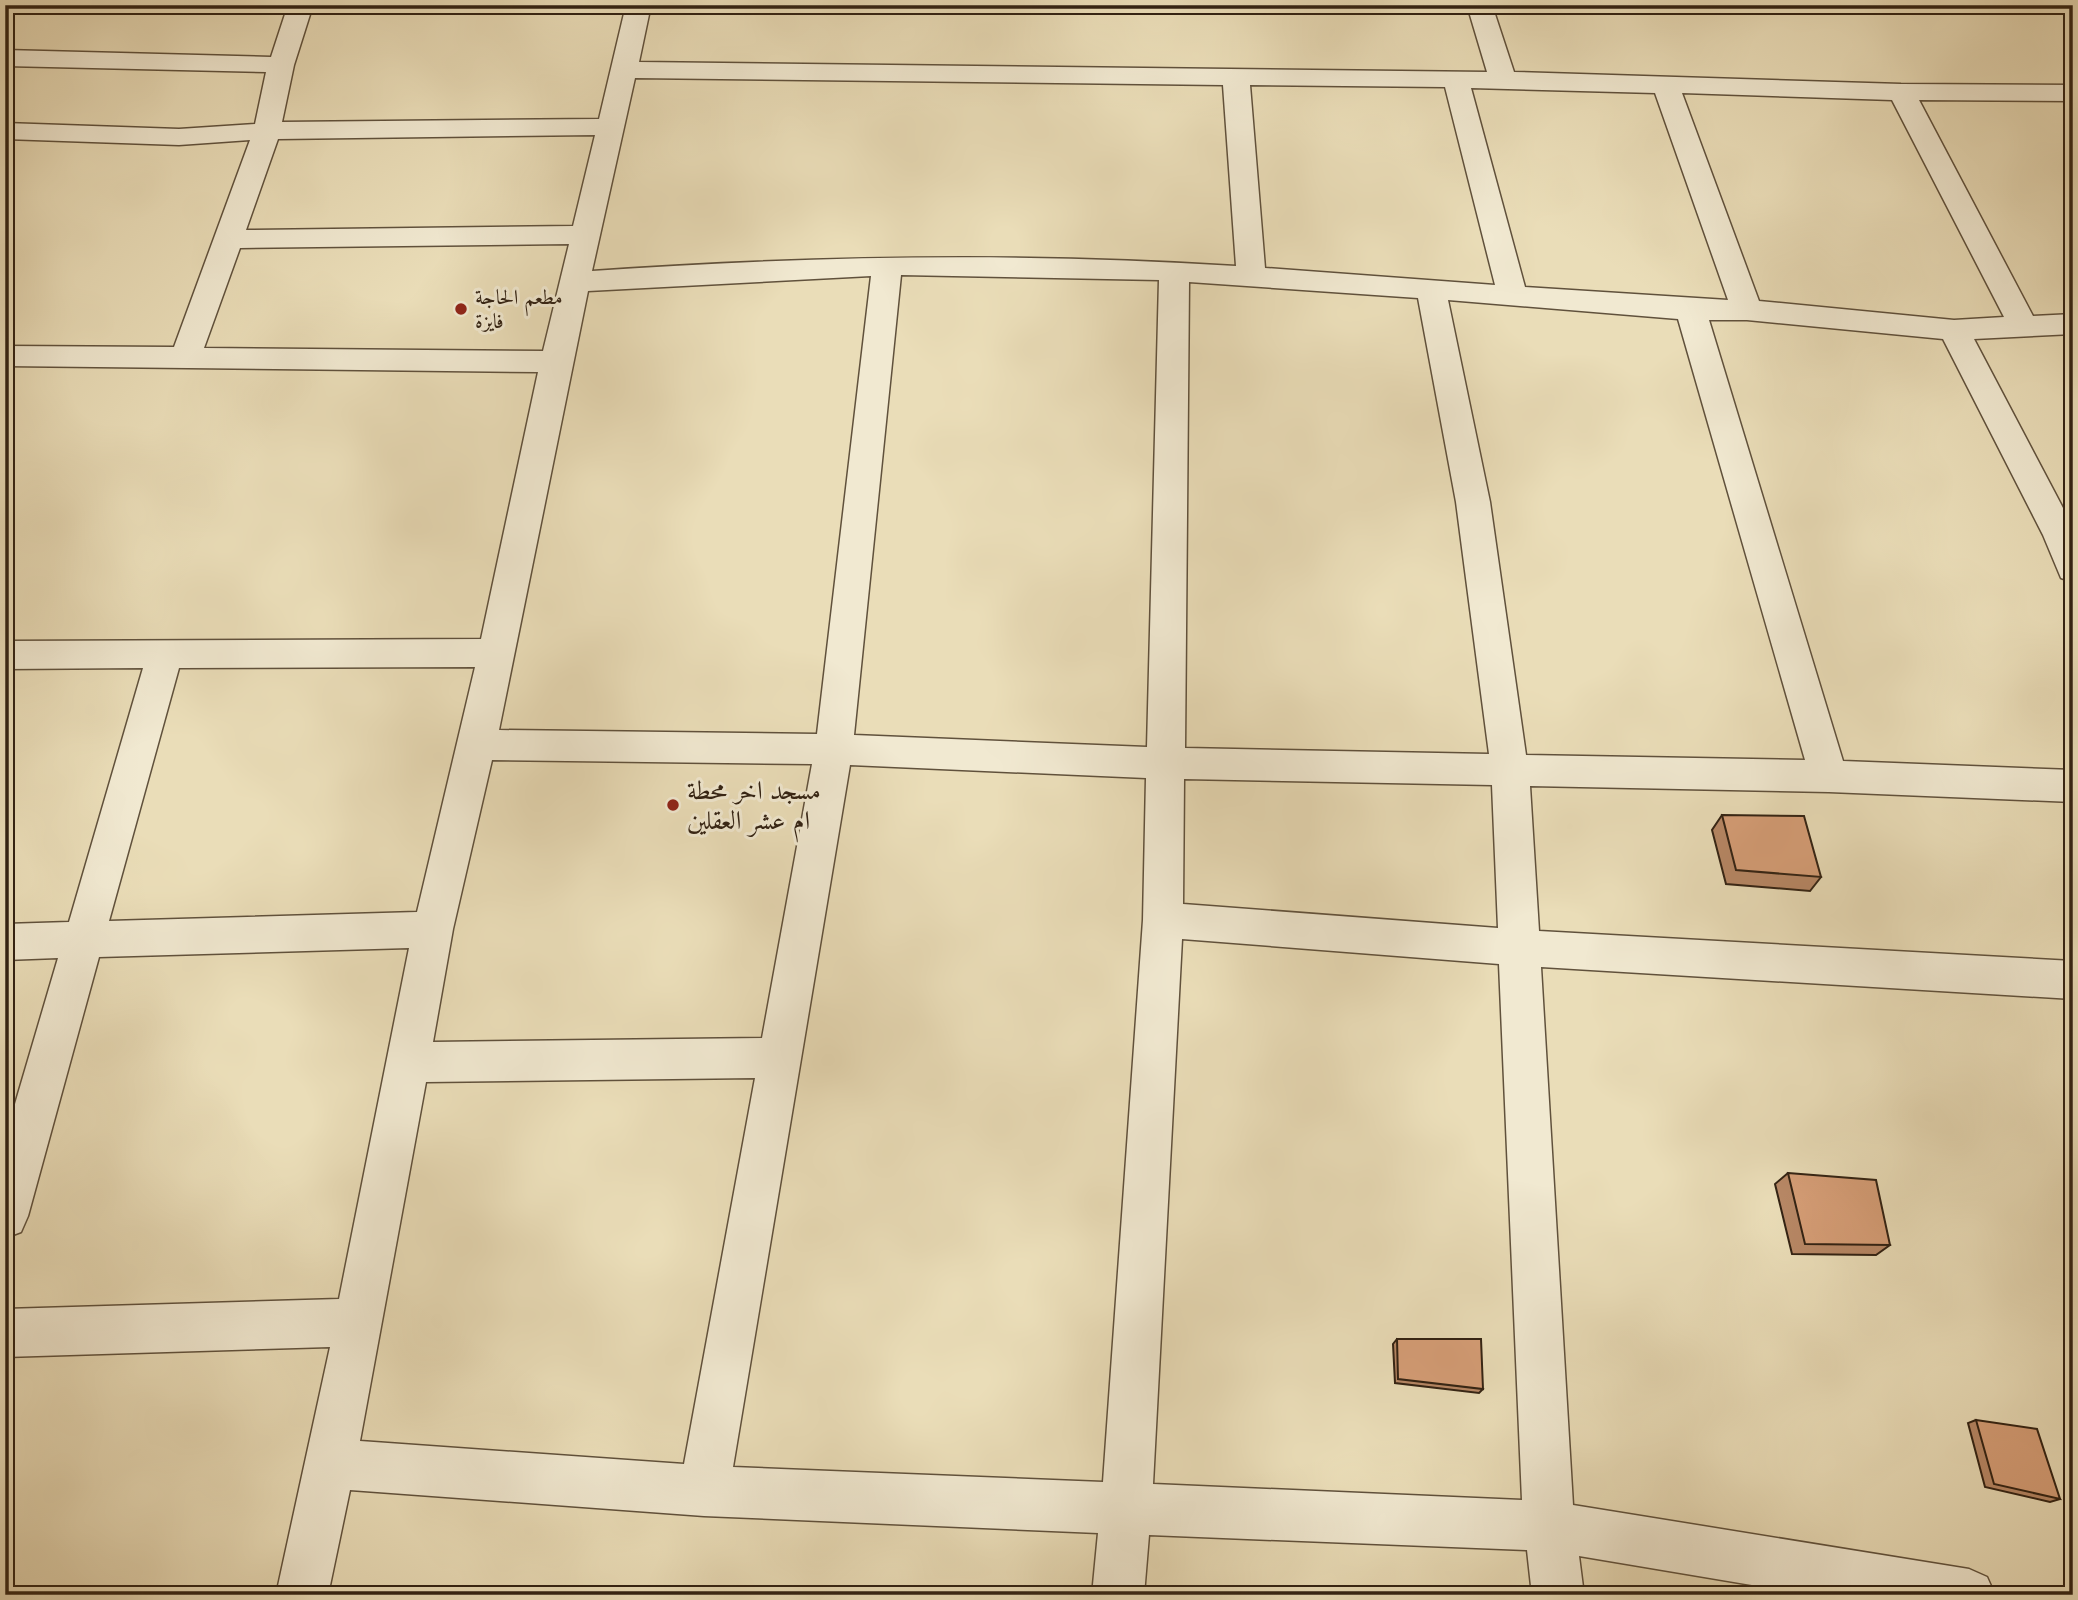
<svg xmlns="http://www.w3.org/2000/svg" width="2078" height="1600" font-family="'Old Standard TT',Amiri,serif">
<rect width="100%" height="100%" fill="#eaddb8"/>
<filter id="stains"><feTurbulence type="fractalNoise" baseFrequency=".00286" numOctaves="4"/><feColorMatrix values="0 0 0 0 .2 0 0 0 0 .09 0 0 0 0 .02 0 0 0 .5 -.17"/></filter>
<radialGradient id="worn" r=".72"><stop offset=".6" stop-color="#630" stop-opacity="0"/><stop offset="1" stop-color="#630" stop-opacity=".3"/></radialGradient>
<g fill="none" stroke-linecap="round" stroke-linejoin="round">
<defs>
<path id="street" d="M288,5H313L294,65L282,122L599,119L626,5H651L639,62L1487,72L1467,5H1492L1514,72L1901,84L2073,85V101L1919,100L2033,316L2073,314V334L1974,339L2073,527V582L2061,578L2043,535L1943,339L1747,320H1709L1843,761L2073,770V802L1829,792L1530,786L1539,931L2073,961V999L1541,967L1573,1505L1969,1569L1987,1577L1995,1595H1811L1579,1556L1584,1595H1532L1527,1550L1149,1535L1144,1595H1092L1098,1533L704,1516L350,1490L328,1595H276L330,1347L5,1357V1309L339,1299L409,948L99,957L28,1216L21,1232L5,1238V1138L58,958L5,960V924L69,922L143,668L5,669V641L481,639L538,372L5,366V346L174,347L250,140L179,145L5,139V123L179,129L255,124L266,72L5,66V50L271,57ZM635,78L1223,85L1236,266C1020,252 807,256 592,271ZM1250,85L1445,87L1495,285L1265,268ZM1471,88L1655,93L1728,300L1525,287ZM1682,93L1892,100L2004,317L1954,320L1759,301ZM595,135L573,226L246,230L278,139ZM569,244L543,351L204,348L240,248ZM901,275L1159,280L1147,747L854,735ZM871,276L817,734L499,730L588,291ZM1189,282L1418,298L1456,502L1489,754L1185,748ZM1448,300L1678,319L1805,760L1526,755L1490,502ZM475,667L417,912L109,921L179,668ZM492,760L812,764L762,1038L433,1042L453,929ZM850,765L1146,778L1143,920L1103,1482L733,1467ZM1184,779L1492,785L1498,928L1183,904ZM1182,939L1499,964L1522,1500L1153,1484ZM755,1078L684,1464L360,1441L426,1082Z"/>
</defs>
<use href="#street" stroke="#60513c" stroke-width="3"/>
<use href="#street" fill="#f1e9d1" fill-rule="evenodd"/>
</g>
<g fill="#b88866" stroke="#322213" stroke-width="2">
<path d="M1722,815L1821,877L1810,891L1726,884L1712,830Z"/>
<path d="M1788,1173L1890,1245L1876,1255L1792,1254L1775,1184Z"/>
<path d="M1397,1339L1483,1389L1479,1393L1395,1383L1393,1344Z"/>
<path d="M1976,1420L2060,1499L2050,1502L1985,1487L1968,1423Z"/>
</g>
<g fill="#d69e77" stroke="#322213" stroke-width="2">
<path d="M1722,815L1804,816L1821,877L1736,870Z"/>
<path d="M1788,1173L1876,1180L1890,1245L1805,1244Z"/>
<path d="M1397,1339H1481L1483,1389L1398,1379Z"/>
<path d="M1976,1420L2037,1429L2060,1499L1994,1484Z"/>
</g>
<g fill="#8f2418" stroke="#f1e9d1" stroke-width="2.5">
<circle cx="461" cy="309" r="7"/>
<circle cx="673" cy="805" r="7"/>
</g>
<g text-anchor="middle" stroke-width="6" stroke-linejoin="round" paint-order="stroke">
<g font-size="21" fill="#322213" stroke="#f1e9d1" text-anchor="start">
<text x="475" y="304">مطعم الحاجة<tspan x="475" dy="24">فايزة</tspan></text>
</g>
<g font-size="26" fill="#322213" stroke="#f1e9d1" text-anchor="start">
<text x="687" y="799">مسجد اخر محطة<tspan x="687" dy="30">ام عشر العقلين</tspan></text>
</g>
</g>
<rect width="2078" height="1600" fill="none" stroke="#eaddb8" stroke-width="28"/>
<rect x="7" y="7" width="2064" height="1586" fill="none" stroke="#322213" stroke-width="3.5"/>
<rect x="14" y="14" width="2050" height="1572" fill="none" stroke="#322213" stroke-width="2"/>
<rect width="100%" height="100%" filter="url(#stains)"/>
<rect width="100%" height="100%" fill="url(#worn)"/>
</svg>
